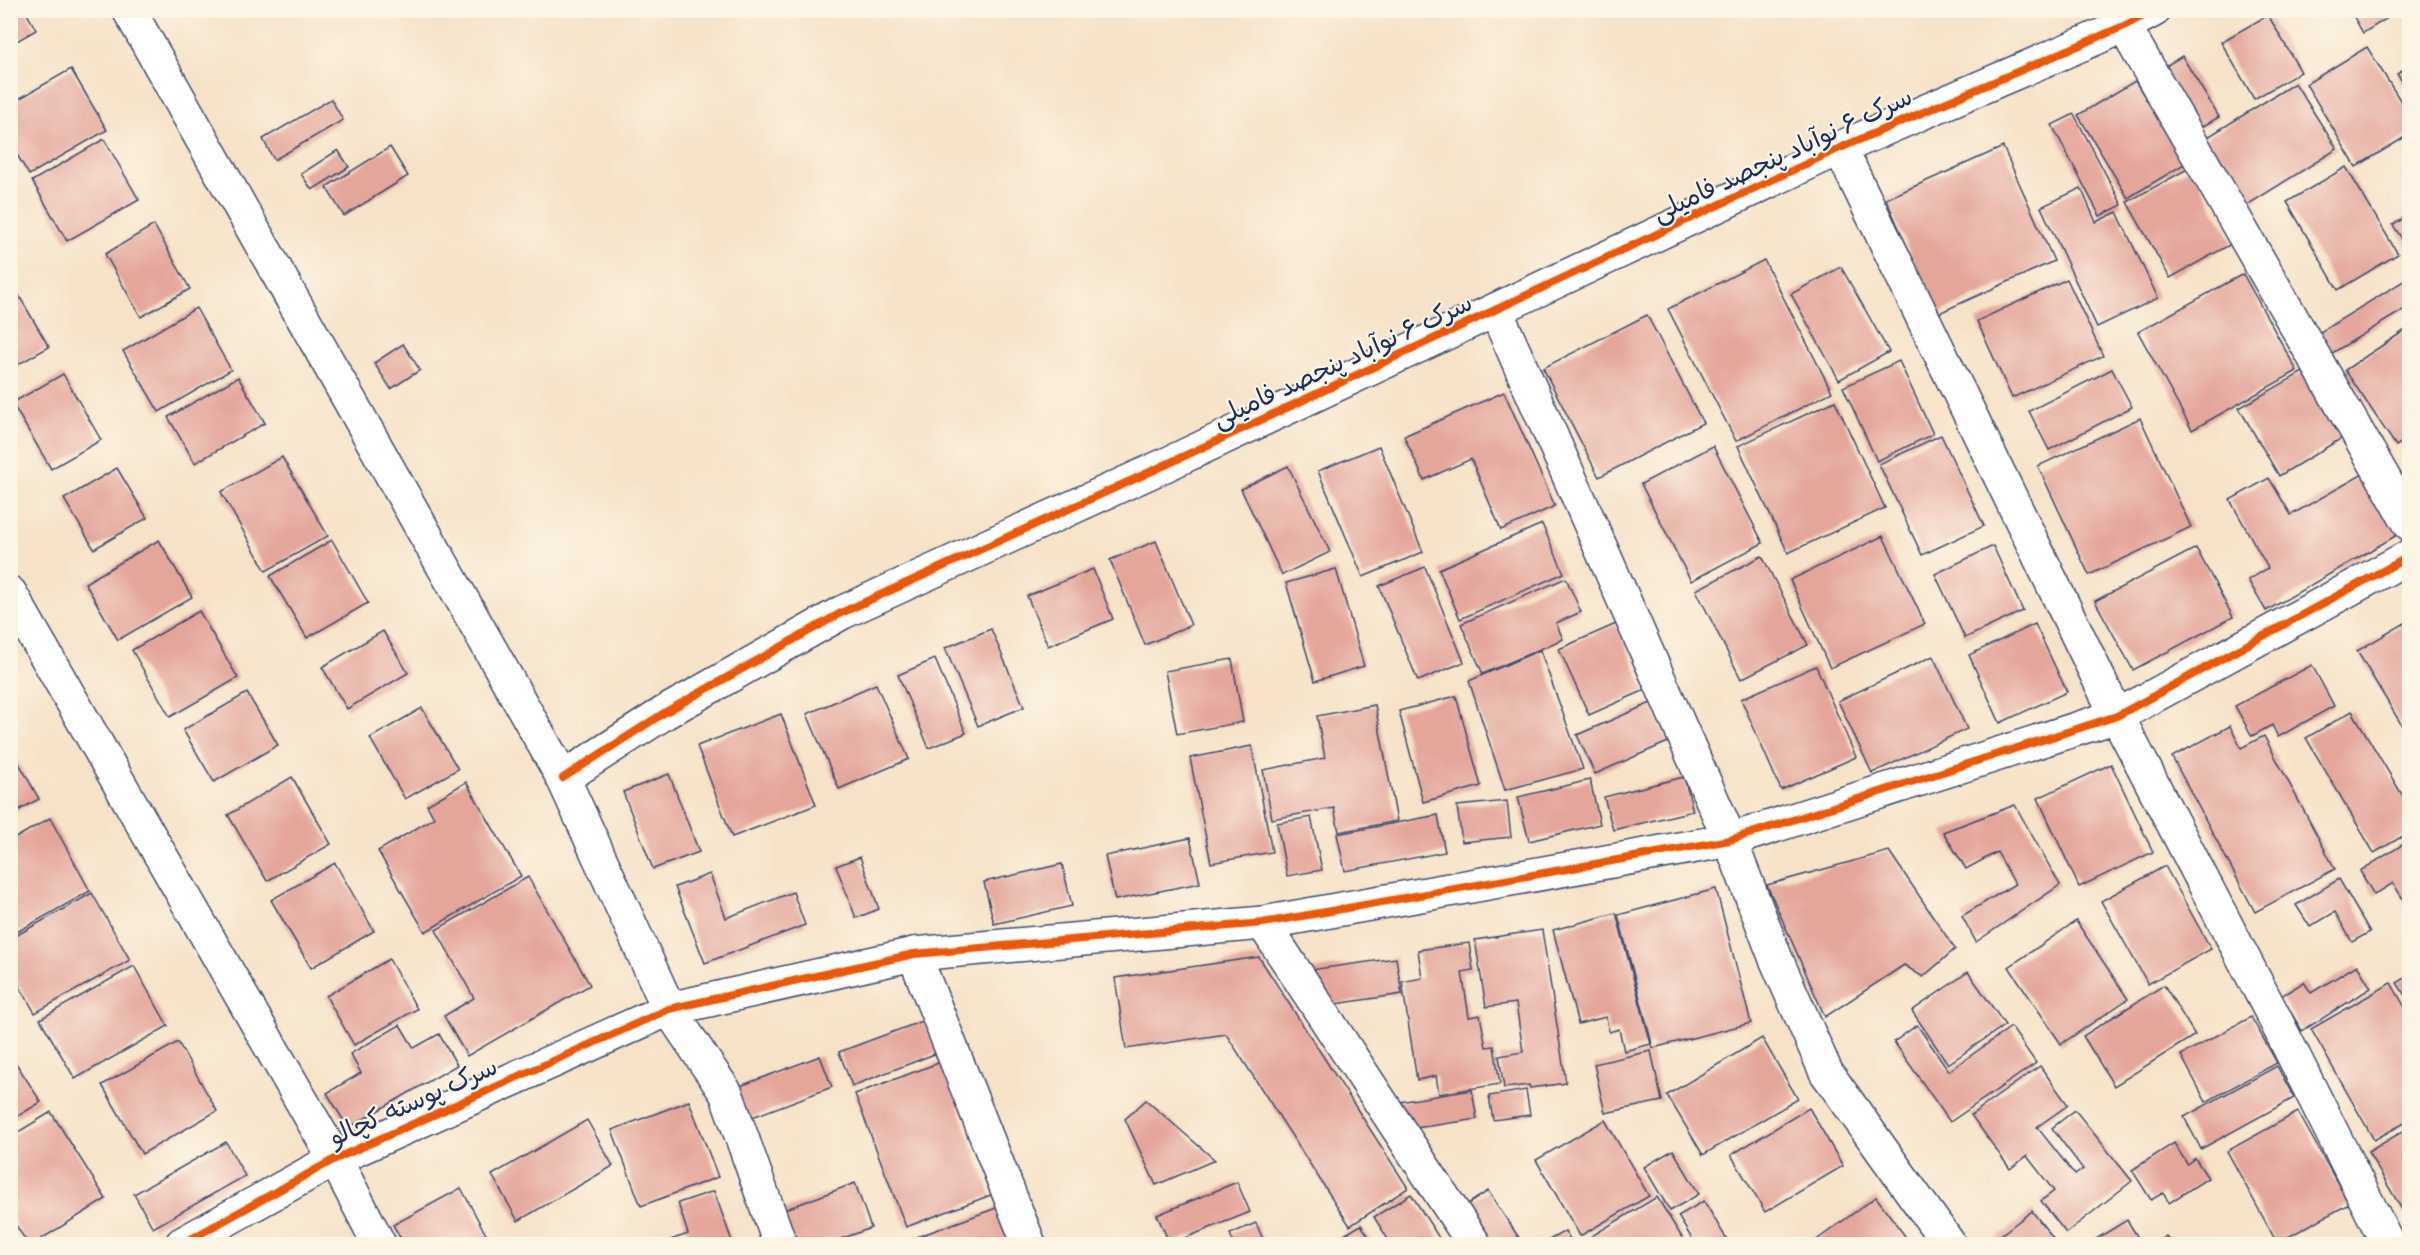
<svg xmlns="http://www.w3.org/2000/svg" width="2420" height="1255" font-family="Caveat,'Playpen Sans Arabic',sans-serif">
<rect width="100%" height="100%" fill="#fcf5e5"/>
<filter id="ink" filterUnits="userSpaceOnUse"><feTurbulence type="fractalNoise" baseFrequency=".0167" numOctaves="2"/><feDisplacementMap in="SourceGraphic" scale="12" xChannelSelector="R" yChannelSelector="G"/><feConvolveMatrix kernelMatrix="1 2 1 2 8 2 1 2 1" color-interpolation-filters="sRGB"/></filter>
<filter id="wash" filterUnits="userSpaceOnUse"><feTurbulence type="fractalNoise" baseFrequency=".008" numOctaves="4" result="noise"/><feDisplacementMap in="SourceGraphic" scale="24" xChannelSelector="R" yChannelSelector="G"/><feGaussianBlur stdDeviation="1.35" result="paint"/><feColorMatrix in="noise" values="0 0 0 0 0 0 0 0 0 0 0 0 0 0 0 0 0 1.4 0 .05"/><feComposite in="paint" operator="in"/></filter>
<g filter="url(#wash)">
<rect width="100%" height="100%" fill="#f6e2c8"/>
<g id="blocks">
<g fill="#e4a59b">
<path d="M10,10H25L36,30L10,45Z"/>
<path d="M2350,10H2388L2391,16L2363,33Z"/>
<path d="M2268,15L2301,72L2254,99L2221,42Z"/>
<path d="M2367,47L2410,116V134L2356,167L2306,84Z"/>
<path d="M2182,56L2219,117L2195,131L2159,70Z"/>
<path d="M2410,66V93L2397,74Z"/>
<path d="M71,69L107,130L29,175L10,143V104Z"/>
<path d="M2135,81L2186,163L2128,198L2078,115Z"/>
<path d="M2295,83L2337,149L2244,207L2203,140Z"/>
<path d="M331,99L343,120L274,160L263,139Z"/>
<path d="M2074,114L2122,205L2100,216L2052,125Z"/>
<path d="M104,139L139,200L67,241L32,181Z"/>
<path d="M390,147L408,176L344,216L326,187Z"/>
<path d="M2003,147L2054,261L1937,314L1886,199Z"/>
<path d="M338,150L349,167L312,190L301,174Z"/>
<path d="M2191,167L2233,243L2170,278L2127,202Z"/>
<path d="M2346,167L2398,254L2338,290L2287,202Z"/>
<path d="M2081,188L2096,222L2117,212L2158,298L2097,327L2041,207Z"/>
<path d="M2410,214V251L2393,225Z"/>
<path d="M154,225L190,289L141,317L105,254Z"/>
<path d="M1764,260L1832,392L1736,441L1668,309Z"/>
<path d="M1841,267L1889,352L1839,380L1791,294Z"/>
<path d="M2243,274L2297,371L2192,430L2138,332Z"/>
<path d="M2410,277V306L2324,358L2312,337Z"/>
<path d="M2067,279L2103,356L2012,398L1977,321Z"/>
<path d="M10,280L49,347L10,369Z"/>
<path d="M196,308L231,370L159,412L123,351Z"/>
<path d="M1647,315L1703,423L1599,477L1543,368Z"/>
<path d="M2410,327V437L2396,446L2345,370Z"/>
<path d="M403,344L420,370L391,389L374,363Z"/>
<path d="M1899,361L1933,434L1877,461L1843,387Z"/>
<path d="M2112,369L2132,407L2049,450L2029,411Z"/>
<path d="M2303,372L2342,438L2279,476L2239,408Z"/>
<path d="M63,374L101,440L51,469L12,403Z"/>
<path d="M238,377L265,423L195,463L168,417Z"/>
<path d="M1504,392L1555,506L1501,530L1471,459L1424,480L1404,436Z"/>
<path d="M1835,401L1885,508L1788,553L1738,446Z"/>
<path d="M2140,418L2191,527L2089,575L2038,466Z"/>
<path d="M1941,435L1984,526L1922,555L1879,464Z"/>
<path d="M1379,446L1423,552L1363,577L1318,471Z"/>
<path d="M1713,446L1763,543L1691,581L1641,484Z"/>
<path d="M282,457L328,536L266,571L221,492Z"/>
<path d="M1288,466L1330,552L1282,575L1241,489Z"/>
<path d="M117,468L147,518L94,549L64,499Z"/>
<path d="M2363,474L2399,534L2266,611L2248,580L2268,568L2230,500L2269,478L2291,515Z"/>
<path d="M1542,524L1564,573L1460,619L1439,569Z"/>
<path d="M1883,536L1925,624L1830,668L1790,580Z"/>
<path d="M159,540L192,597L118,640L85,583Z"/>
<path d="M332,540L368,603L307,638L270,576Z"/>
<path d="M1156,541L1191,625L1145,645L1110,560Z"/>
<path d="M1993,546L2023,611L1965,638L1935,574Z"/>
<path d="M2196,548L2233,617L2133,670L2095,601Z"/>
<path d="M1762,556L1808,645L1741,679L1696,590Z"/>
<path d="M1425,567L1464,662L1418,681L1379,586Z"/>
<path d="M1093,569L1113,619L1048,646L1027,596Z"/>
<path d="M1336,569L1364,666L1315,681L1286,583Z"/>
<path d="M1566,578L1581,612L1556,623L1563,639L1483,674L1461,624Z"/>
<path d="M199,611L238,678L170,717L132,650Z"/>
<path d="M2410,620V739L2357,651Z"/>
<path d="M1616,624L1645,690L1589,715L1559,649Z"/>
<path d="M2035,624L2067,692L2000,723L1969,655Z"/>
<path d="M991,629L1024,707L978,726L945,648Z"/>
<path d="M383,631L408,673L347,709L322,667Z"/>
<path d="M1540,650L1583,769L1505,790L1469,681Z"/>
<path d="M1933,656L1967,729L1872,773L1838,701Z"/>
<path d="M935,659L966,733L929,748L898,675Z"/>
<path d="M1232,659L1243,722L1177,734L1165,671Z"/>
<path d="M2312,665L2334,706L2278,737L2272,725L2252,736L2235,706Z"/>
<path d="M1816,666L1856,757L1781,790L1741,699Z"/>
<path d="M876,684L909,759L839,789L807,714Z"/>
<path d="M247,693L278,745L214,782L183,730Z"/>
<path d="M1456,696L1481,786L1423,802L1399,711Z"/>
<path d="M1651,703L1668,742L1595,774L1577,735Z"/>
<path d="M1375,705L1397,821L1339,832L1334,808L1272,819L1263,770L1325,758L1317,716Z"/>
<path d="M422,708L458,769L405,799L370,738Z"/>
<path d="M2352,711L2410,808V832L2374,853L2306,738Z"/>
<path d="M781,714L816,805L732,837L697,746Z"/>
<path d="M2230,726L2241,748L2264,736L2335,869L2255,912L2172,757Z"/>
<path d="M1252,746L1272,852L1211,863L1190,758Z"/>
<path d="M10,747L39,799L10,815Z"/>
<path d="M2111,764L2153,852L2079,887L2038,798Z"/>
<path d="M669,774L699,852L653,869L623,792Z"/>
<path d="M292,777L331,844L267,881L228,815Z"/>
<path d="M1684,777L1693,811L1613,830L1604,797Z"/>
<path d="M1590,780L1600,824L1529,841L1518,797Z"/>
<path d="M466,782L521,876L425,932L378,851L434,818L427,805Z"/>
<path d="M1507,801L1511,837L1462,842L1457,806Z"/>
<path d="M2015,805L2060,885L1976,942L1962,916L2015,884L1997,852L1966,869L1943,832Z"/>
<path d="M1438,815L1445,852L1345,871L1337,834Z"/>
<path d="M1311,817L1322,870L1287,876L1277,823Z"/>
<path d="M50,818L90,891L10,936V841Z"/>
<path d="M1190,838L1200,883L1115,900L1105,856Z"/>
<path d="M2410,840V910L2393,883L2374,895L2360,871Z"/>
<path d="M1889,851L1955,949L1923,977L1904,965L1825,1017L1767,885Z"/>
<path d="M860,857L879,909L856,918L836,866Z"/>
<path d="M335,863L374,931L311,968L271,900Z"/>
<path d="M1062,864L1072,906L994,924L984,882Z"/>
<path d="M2165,866L2211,949L2148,984L2101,901Z"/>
<path d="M710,874L726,918L793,892L805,925L705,963L675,887Z"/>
<path d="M528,877L590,985L467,1056L444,1016L474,998L436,930Z"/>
<path d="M2339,879L2370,932L2352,942L2335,912L2310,927L2296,905Z"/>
<path d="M1716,889L1751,1023L1653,1048L1618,915Z"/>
<path d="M92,893L130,960L35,1013L10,969V939Z"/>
<path d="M1616,913L1651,1044L1624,1051L1619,1029L1609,1032L1606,1017L1578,1024L1553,930Z"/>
<path d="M2076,921L2128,999L2061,1044L2009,967Z"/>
<path d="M1542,930L1566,1083L1530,1088L1529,1085L1504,1088L1499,1056L1523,1052L1516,1003L1486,1007L1475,940Z"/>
<path d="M1469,943L1473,970L1462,972L1469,1017L1480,1015L1486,1047L1494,1046L1500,1084L1439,1094L1436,1076L1417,1080L1402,982L1422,978L1418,950Z"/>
<path d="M1259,957L1408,1188L1350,1226L1226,1034L1126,1049L1115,978Z"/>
<path d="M1396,958L1402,994L1329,1005L1310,970Z"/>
<path d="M389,959L417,1009L354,1045L326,996Z"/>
<path d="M2357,965L2371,988L2302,1031L2281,996L2304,982L2311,993Z"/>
<path d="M134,966L168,1026L75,1079L40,1019Z"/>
<path d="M1968,972L2005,1025L1948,1064L1912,1011Z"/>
<path d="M2410,975V1003L2397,983Z"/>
<path d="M2391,983L2410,1016V1120L2374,1140L2311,1029Z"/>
<path d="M2164,985L2195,1035L2114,1086L2083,1036Z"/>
<path d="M2251,1017L2277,1063L2206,1102L2181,1055Z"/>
<path d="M925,1020L937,1053L852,1086L839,1052Z"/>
<path d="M400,1025L414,1048L439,1034L457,1065L348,1128L327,1093L361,1073L350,1054Z"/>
<path d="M1917,1025L1949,1071L2011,1027L2036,1063L1950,1122L1894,1042Z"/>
<path d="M1762,1038L1798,1099L1703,1155L1667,1095Z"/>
<path d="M178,1042L217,1111L142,1154L102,1085Z"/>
<path d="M1651,1051L1662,1101L1605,1113L1594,1064Z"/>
<path d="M10,1054L41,1102L10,1121Z"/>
<path d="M820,1056L832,1087L747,1119L735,1088Z"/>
<path d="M941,1062L991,1195L906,1227L855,1094Z"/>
<path d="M2040,1066L2068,1105L2037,1127L2075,1175L2083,1169L2052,1128L2075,1110L2132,1181L2066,1233L2041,1201L2054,1191L2027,1156L2010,1169L1971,1115Z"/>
<path d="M2277,1066L2294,1098L2201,1149L2184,1117Z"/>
<path d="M1472,1090L1477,1119L1409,1129L1393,1103Z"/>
<path d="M1526,1090L1530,1115L1493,1120L1489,1096Z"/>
<path d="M1146,1100L1215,1160L1156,1185L1125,1119Z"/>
<path d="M689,1101L718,1177L641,1206L612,1130Z"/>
<path d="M1809,1108L1843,1166L1765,1212L1731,1155Z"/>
<path d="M51,1112L106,1199L33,1244H28L10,1216V1137Z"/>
<path d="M2298,1112L2349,1204L2277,1243L2227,1151Z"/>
<path d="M587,1120L613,1166L518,1221L492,1175Z"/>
<path d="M1605,1120L1649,1196L1580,1236L1536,1160Z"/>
<path d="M2410,1127V1223L2368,1152Z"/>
<path d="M226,1142L245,1176L153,1228L134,1194Z"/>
<path d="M2174,1143L2187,1164L2195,1158L2208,1178L2169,1203L2163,1193L2151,1200L2132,1170Z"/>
<path d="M1673,1150L1699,1194L1670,1211L1644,1167Z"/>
<path d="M1237,1182L1250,1212L1170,1244L1157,1215Z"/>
<path d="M855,1183L871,1228L827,1244H784L773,1214Z"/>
<path d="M461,1188L491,1244H404L393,1225Z"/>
<path d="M714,1191L733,1244H659L688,1234L678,1203Z"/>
<path d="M1488,1191L1523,1244H1483L1460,1209Z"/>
<path d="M1411,1194L1443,1244H1391L1374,1217Z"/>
<path d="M1657,1197L1686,1244H1594L1590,1237Z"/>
<path d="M1876,1197L1911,1244H1811Z"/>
<path d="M1704,1201L1729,1243L1726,1244H1695L1678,1216Z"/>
<path d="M999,1207L1013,1244H911L909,1240Z"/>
<path d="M2032,1211L2056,1242L2053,1244H1989Z"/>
<path d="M2127,1220L2142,1244H2088Z"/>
<path d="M1256,1223L1265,1244H1234L1230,1234Z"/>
<path d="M1361,1225L1374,1244H1329Z"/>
<path d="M1565,1231L1573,1244H1542Z"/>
<path d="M2166,1236L2171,1244H2153Z"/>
</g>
</g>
</g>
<g filter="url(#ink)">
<use href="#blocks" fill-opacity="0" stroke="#3c4a6e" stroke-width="1.5"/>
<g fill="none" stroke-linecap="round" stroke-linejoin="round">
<defs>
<g id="street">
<path d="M129,10L563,778L669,1009L726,1093L780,1244"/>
<path d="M2124,26L2410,524"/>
<path d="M1840,148L2117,716L2275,1019L2388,1244"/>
<path d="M1496,311L1730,840L1776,959L1826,1072L1949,1244"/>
<path d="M10,593L335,1159L379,1244"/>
<path d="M563,778L664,713L841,613L1163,466L1840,148L2124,26L2154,10"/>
<path d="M1263,923L1474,1244"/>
<path d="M914,954L1029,1244"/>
<path d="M182,1244L335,1159L669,1009L914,954L1263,923L1730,840L2117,716L2410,556"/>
</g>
</defs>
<use href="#street" stroke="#3c4a6e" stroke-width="36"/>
<use href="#street" stroke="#fff" stroke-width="33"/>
<defs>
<g id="cycleway">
<path d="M563,778L664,713L841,613L1163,466L1840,148L2124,26L2154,10"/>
<path d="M182,1244L335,1159L669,1009L914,954L1263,923L1730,840L2117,716L2410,556"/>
</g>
</defs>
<use href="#cycleway" stroke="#fcf5e5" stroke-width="11"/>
<use href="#cycleway" stroke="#e8590c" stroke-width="8"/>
</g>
</g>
<g text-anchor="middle" stroke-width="4.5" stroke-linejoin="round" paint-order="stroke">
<g font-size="26" fill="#1b2f5e" stroke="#fcf5e5">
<text transform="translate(1782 154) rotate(-25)" y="9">سرک ۶ نوآباد پنجصد فامیلی</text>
<text transform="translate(1342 360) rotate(-25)" y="9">سرک ۶ نوآباد پنجصد فامیلی</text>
<text transform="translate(413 1101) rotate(-24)" y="9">سرک پوسته کچالو</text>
</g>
</g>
<rect width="2420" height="1255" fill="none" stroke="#fcf5e5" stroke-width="36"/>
</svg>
